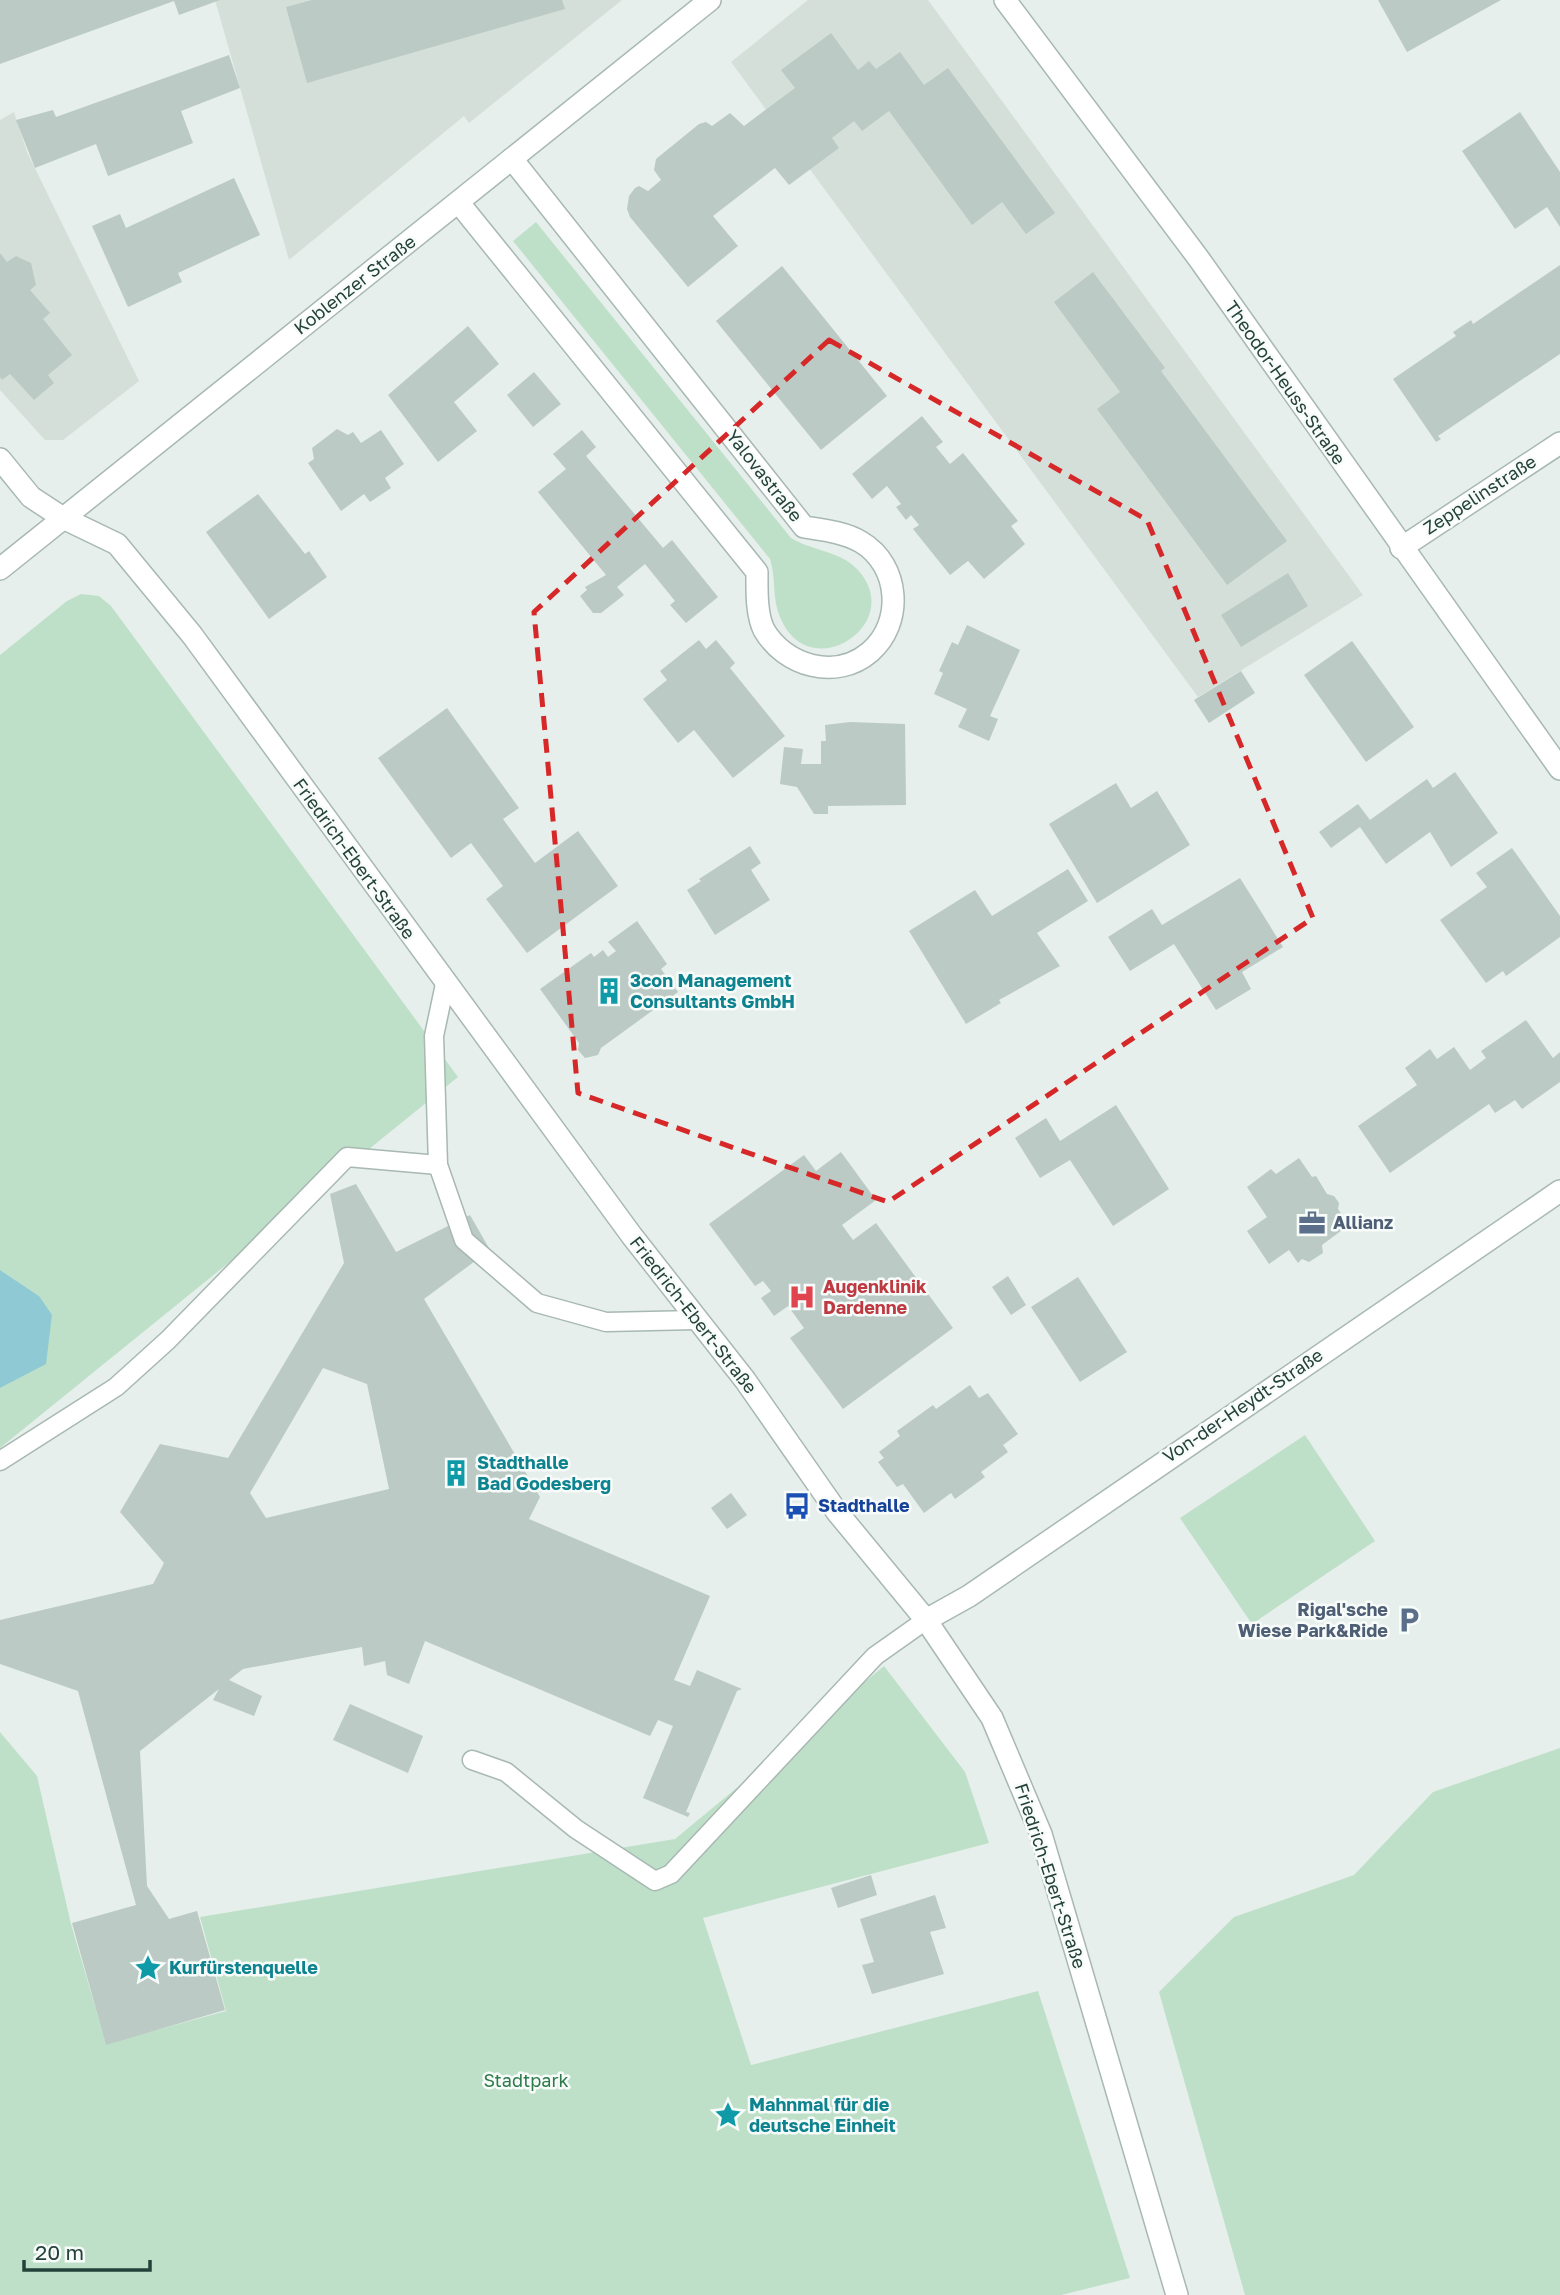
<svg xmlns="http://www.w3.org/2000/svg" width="1560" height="2295" font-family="'Golos Text',sans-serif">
<rect width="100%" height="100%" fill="#e6efeb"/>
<g fill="#d4dfda">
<path d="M215,0H622L469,123L464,116L289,260Z"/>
<path d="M808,0H928L1363,595L1198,697L731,62Z"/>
<path d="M14,112L27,152L139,381L63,440H45L0,390V120Z"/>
</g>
<g fill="#bfe0c8">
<path d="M536,222L791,538C812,551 841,551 858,570C907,624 809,688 780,617C772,599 776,577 770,559L513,241Z"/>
<path d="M81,594L99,596L111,606L458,1077L0,1448V1388L45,1363L39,1296L0,1270V655L67,601Z"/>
<path d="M1305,1435L1375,1541L1252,1624L1180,1518Z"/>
<path d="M884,1666L965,1772L989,1843L703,1918L751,2065L1038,1991L1130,2278L1061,2295H0V1732L37,1776L71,1924L106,2044L226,2011L200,1917L675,1839Z"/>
<path d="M1560,1748V2295H1245L1159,1992L1234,1917L1354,1875L1433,1792Z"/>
</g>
<path fill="#8ec9d4" d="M0,1270L39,1296L52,1315L46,1364L0,1388Z"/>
<g fill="#bbcac4" fill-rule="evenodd">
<path d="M0,0H220L179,15L174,1L0,64Z"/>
<path d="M312,0H562L565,9L307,83L286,7Z"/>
<path d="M1378,0H1501L1407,52Z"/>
<path d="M831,33L858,70L869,61L876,69L900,52L924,85L948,68L1055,213L1026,234L1002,202L972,225L889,111L862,131L854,121L832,138L839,148L789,185L775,168L713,216L738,246L688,287L630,217L627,209L629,196L635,188L639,186L648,191L661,180L654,170L656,159L699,124L706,122L712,126L730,113L744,126L795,88L781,70Z"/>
<path d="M229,55L240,88L181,111L193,143L108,176L96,144L35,168L16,120L53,110L56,117Z"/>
<path d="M1520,112L1560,172V227L1547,207L1515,229L1462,151Z"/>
<path d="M234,178L260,235L178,273L182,282L128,307L92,226L120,214L126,228Z"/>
<path d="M0,253L7,262L16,256L31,263L36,285L30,290L50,313L43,319L72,355L48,375L54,383L34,400L10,374L2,380L0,377Z"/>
<path d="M1560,265V354L1438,436L1441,439L1436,442L1393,379L1456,336L1453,332L1471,320L1473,324Z"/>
<path d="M782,266L887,396L821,450L716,321Z"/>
<path d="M1093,272L1165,368L1161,371L1287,541L1227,585L1097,409L1120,392L1054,302Z"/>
<path d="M468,326L499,364L454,402L477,431L438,462L388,395Z"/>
<path d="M534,372L561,404L533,427L507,395Z"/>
<path d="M922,416L943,442L936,447L950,464L963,453L1018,521L1011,526L1025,544L984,579L968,561L950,575L913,529L919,525L911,515L906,520L896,507L901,504L887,486L872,499L852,474Z"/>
<path d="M337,429L348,435L353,432L361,443L381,430L404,464L385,478L391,488L370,502L364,494L341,511L308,463L314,459L312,448Z"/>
<path d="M582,430L596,447L586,456L663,548L672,540L718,597L686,623L670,605L675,601L645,564L617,587L624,595L601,613H593L580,596L587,590L585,587L606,575L538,492L566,469L553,454Z"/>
<path d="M258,494L305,554L309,551L327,577L269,619L206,532Z"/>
<path d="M1288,573L1308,606L1241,647L1221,615Z"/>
<path d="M967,625L1020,650L990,716L998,719L989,741L958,727L967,709L934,694L943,673L939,671L952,642L958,645Z"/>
<path d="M699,640L706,649L716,640L735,663L730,668L785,736L733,778L694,730L678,743L643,699L667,680L660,671Z"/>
<path d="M1352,641L1414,727L1366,762L1304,675Z"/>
<path d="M1241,671L1255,693L1209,723L1194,700Z"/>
<path d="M447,708L519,808L503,819L535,863L578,831L618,886L527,953L486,899L503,886L471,843L451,858L378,758Z"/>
<path d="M850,722L905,724L906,805L828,806V814H814L797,787L780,784L784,747L803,749L801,764H821V741H826L825,725Z"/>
<path d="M1455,772L1498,833L1451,867L1430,832L1386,864L1360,827L1331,848L1319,832L1358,804L1370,820L1427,779L1433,788Z"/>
<path d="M1116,783L1131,808L1157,791L1190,845L1097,903L1049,824Z"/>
<path d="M750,846L761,863L751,870L770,900L715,935L687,890L701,881L699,879Z"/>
<path d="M1512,848L1560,916V937L1506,976L1503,971L1486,983L1440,920L1487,887L1476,873Z"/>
<path d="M1068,869L1088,901L1037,933L1060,966L999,1000L1001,1003L966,1024L909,931L975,890L992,916Z"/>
<path d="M1240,878L1283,947L1242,972L1251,989L1216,1010L1174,944L1130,971L1108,937L1152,909L1162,925Z"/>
<path d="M637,921L667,964L661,969L678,992L601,1048L598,1055L585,1058L578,1050L579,1043L540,989L591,953L594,957L603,950L608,957L616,951L608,942Z"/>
<path d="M1526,1020L1553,1058L1560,1052V1082L1522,1109L1515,1100L1495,1113L1489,1104L1390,1173L1358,1126L1417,1085L1405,1068L1430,1049L1437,1059L1454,1047L1470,1070L1486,1058L1481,1051Z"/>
<path d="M1116,1105L1169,1189L1113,1226L1070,1160L1040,1178L1015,1138L1046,1118L1060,1141Z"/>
<path d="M841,1152L876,1200L842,1225L853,1240L876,1223L953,1328L843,1409L790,1338L804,1328L788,1306L774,1316L761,1298L771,1291L763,1281L755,1286L709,1224L804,1155L816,1171Z"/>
<path d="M1299,1158L1312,1177L1316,1176L1327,1194L1334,1196L1339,1203L1338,1209L1349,1225L1322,1245L1323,1253L1309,1262L1302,1259L1298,1263L1289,1250L1269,1264L1247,1231L1267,1217L1247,1187L1271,1169L1276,1174Z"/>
<path d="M356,1184L396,1252L470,1215L490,1250L424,1299L540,1497L529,1519L710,1596L674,1680L690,1686L697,1670L742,1689L737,1691L686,1812L690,1813L688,1817L643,1798L673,1726L658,1720L650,1736L425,1641L409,1684L387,1675L385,1661L364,1666L362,1647L243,1669L229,1680L262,1696L254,1716L213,1700L219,1689L140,1751L147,1886L169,1919L197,1911L225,2010L106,2045L72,1923L136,1905L78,1691L0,1664V1620L153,1584L164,1563L120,1512L160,1444L228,1458L344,1263L330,1194ZM323,1368L367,1384L389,1489L266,1518L250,1493Z"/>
<path d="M1008,1276L1026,1305L1011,1315L992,1287Z"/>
<path d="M1078,1277L1127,1352L1080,1382L1031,1307Z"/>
<path d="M970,1385L979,1398L988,1393L1018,1434L1003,1445L1008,1452L981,1472L985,1477L955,1499L951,1493L924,1513L903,1484L897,1487L878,1462L884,1458L879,1452L900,1436L897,1431L933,1405L936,1409Z"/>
<path d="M731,1493L747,1515L727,1529L711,1508Z"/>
<path d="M350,1704L423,1736L408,1773L333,1740Z"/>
<path d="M871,1875L877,1895L838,1908L831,1888Z"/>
<path d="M935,1895L946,1928L930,1932L944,1974L872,1994L862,1965L874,1962L860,1919Z"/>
</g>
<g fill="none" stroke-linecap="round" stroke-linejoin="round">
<defs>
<g id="service">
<path d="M445,984L434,1036L438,1165L464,1240L537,1303L606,1322L696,1320"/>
<path d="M0,1461L116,1387L168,1340L347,1157L438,1165"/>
<path d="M472,1760L506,1772L576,1829L655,1881L671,1874L875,1656L926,1620"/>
</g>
<g id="minor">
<path d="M459,203L757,572C757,589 756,614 764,630C785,666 836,681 870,652C904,623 900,565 861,542C844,532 823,530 804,527L512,159"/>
<path d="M1401,548L1560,443"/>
<path d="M926,1620L969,1596L1560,1191"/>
</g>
<g id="tertiary">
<path d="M1005,0L1199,259L1560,769"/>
<path d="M0,459L31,497L63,518L117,544L192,635L632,1236L745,1380L837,1512L926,1620L992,1718L1041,1834L1177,2295"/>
<path d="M0,569L710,0"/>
</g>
</defs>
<use href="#service" stroke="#a8b8b2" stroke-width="21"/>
<use href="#minor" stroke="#a8b8b2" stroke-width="24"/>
<use href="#tertiary" stroke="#a8b8b2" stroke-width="24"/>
<use href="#service" stroke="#fff" stroke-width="18"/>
<use href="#minor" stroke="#fff" stroke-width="21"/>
<use href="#tertiary" stroke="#fff" stroke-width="21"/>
</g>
<path fill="none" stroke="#d62828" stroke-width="5" stroke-dasharray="14 9" stroke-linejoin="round" d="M829,340L1147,520L1313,918L888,1202L578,1093L534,612Z"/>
<defs>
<symbol id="building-bare" viewBox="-9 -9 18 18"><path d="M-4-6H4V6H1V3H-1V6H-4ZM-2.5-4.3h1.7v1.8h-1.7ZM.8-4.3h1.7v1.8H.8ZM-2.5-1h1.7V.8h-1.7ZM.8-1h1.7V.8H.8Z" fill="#0f9aa8" stroke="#f7fbf9" stroke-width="2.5" paint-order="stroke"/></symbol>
<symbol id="office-bare" viewBox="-9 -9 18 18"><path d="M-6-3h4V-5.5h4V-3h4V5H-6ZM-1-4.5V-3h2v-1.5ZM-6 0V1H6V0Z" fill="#5c6f8a" stroke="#f7fbf9" stroke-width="2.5" paint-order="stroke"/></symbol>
<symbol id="hospital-bare" viewBox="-9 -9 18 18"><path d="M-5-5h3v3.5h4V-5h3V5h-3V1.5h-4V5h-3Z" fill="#e0444e" stroke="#f7fbf9" stroke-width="2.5" paint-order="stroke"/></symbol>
<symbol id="bus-bare" viewBox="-9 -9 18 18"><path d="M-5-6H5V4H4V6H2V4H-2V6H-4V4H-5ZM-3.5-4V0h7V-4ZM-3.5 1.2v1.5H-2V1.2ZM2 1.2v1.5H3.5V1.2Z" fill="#1a4fb4" stroke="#f7fbf9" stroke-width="2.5" paint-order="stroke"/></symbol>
<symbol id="parking-bare" viewBox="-9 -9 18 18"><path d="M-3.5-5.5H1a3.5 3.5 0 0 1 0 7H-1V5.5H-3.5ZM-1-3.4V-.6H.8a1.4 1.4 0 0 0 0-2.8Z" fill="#5c6f8a" stroke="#f7fbf9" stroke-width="2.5" paint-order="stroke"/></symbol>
<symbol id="sight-bare" viewBox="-9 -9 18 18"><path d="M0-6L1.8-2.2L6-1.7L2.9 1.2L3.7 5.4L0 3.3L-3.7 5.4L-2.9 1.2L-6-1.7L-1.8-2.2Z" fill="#0f9aa8" stroke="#f7fbf9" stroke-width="2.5" paint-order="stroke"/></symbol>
</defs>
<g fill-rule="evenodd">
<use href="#building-bare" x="590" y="972" width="38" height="38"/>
<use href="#office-bare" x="1293" y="1204" width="38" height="38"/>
<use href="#hospital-bare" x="783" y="1278" width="38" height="38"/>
<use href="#building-bare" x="437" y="1454" width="38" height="38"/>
<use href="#bus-bare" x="778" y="1487" width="38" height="38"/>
<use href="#parking-bare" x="1390" y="1601" width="38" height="38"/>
<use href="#sight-bare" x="129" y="1949" width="38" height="38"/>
<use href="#sight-bare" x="709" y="2096" width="38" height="38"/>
</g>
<g text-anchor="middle" stroke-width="5" stroke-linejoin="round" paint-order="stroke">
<g font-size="18" fill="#24423a" stroke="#f7fbf9">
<text transform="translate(355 285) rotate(-38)" y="6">Koblenzer Straße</text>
<text transform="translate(1285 383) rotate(55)" y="6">Theodor-Heuss-Straße</text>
<text transform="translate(764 476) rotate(52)" y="6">Yalovastraße</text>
<text transform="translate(1480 495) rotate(-33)" y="6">Zeppelinstraße</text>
<text transform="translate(354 859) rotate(54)" y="6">Friedrich-Ebert-Straße</text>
<text transform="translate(693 1315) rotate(52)" y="6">Friedrich-Ebert-Straße</text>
<text transform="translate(1243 1406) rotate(-34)" y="6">Von-der-Heydt-Straße</text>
<text transform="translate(1050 1876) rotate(72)" y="6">Friedrich-Ebert-Straße</text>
</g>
<g font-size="18" font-weight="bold" fill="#0d838f" stroke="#f7fbf9" text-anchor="start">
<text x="630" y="987">3con Management<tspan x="630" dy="21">Consultants GmbH</tspan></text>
<text x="477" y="1469">Stadthalle<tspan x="477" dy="21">Bad Godesberg</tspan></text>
<text x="169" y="1974">Kurfürstenquelle</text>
<text x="749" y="2111">Mahnmal für die<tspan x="749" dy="21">deutsche Einheit</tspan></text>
</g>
<g font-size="18" font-weight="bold" fill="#4e5e75" stroke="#f7fbf9" text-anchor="start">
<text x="1333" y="1229">Allianz</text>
<text x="1388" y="1616" text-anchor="end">Rigal'sche<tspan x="1388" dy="21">Wiese Park&amp;Ride</tspan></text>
</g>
<g font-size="18" font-weight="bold" fill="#be3a42" stroke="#f7fbf9" text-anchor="start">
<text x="823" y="1293">Augenklinik<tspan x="823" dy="21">Dardenne</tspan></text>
</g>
<g font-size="18" font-weight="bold" fill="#164399" stroke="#f7fbf9" text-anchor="start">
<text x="818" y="1512">Stadthalle</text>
</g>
<g font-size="18" fill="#2d7a4b" stroke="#f7fbf9">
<text x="526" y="2087">Stadtpark</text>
</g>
</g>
<path d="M24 2260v10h126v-10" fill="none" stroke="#24423a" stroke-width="3.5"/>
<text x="35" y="2260" font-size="21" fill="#24423a" stroke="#f7fbf9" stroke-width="5" paint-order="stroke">20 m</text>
</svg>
